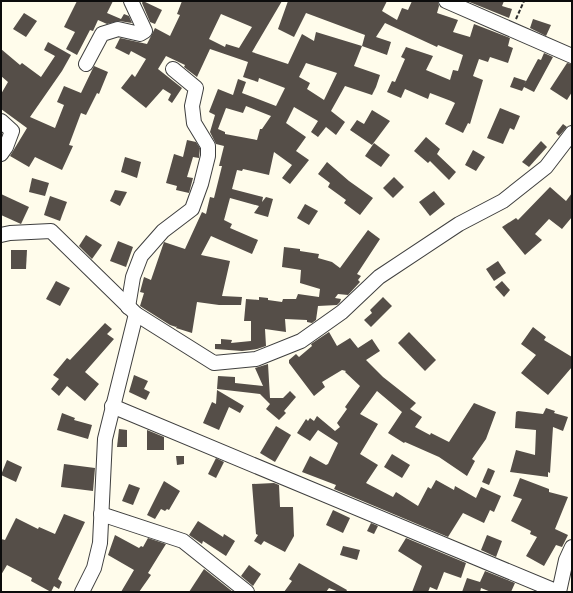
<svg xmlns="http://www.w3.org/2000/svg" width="573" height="593" font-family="'PT Serif',serif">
<rect width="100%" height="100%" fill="#fffceb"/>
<g fill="#554e48" fill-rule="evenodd">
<path d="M77,1H113L107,13L121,19L124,14L129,16L132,23L119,21L107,24L98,20L93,31L90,30L77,55L66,49L75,32L64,27Z"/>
<path d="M143,1L162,10L155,24L150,22L142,3Z"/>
<path d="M182,1H282L252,52L288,64L302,34L314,41L316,32L362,46L365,35L306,13L294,37L278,29L288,1H387L382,11L397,20L402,8L408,10L412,1H438L439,6L437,13L458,20L453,32L470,37L474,24L510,38L508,46L513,48L508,63L490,57L488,62L479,59L473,76L483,80L470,124L468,123L463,133L445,124L455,103L451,101L430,93L428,99L405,89L401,98L387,92L392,81L395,82L405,59L401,57L406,47L433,56L426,70L450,80L453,70L458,71L463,55L438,45L437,47L385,23L376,37L391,42L387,55L362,46L354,66L380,75L376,87L372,95L345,86L331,111L345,122L336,135L326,127L318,137L311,132L318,121L294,107L286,123L306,137L296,151L309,160L290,184L282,178L292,165L274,152L269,175L243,169L242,171L237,170L232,189L263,197L262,202L266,197L273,199L268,217L254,213L259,206L230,198L224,220L232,224L230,228L258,240L252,254L211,236L201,255L230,261L222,296L242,297L241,305H219L197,302L192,333L176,328L177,326L176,327L170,325L140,306L144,293L140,292L144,277L151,280L164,242L185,249L202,212L206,214L210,197L214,198L222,166H219L224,146L216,144L210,132L215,115L209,112L218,89L233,95L238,79L246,82L242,93L276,106L285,88L259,78L258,82L243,77L248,62L210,49L197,77L184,67L185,65L166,56L158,69L182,88L172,103L168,100L171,94L163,89L146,108L121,88L132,74L135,77L146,59L131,51L129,55L115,48L120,38L147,44L155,28L170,36L180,15L177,14ZM221,14L252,27L239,48L226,44L225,47L209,39ZM306,63L337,73L324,100L307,89L310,83L299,77ZM246,106L271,116L262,129H260L257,140L225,134V132L218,129L226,108L243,113Z"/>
<path d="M467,1H504L502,6L512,9L509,18Z"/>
<path d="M24,13L37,21L26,37L13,29Z"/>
<path d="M533,19L551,25L546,36L530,28Z"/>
<path d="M48,42L71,55L62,71L30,117L55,128L64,105L57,102L64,86L81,93L94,66L108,72L99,94L97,93L86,115L81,113L69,145L73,146L62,170L35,157L29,167L10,156L27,128L1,109V94L8,82L1,76V49L20,65L22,63L41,77L55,56L44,50Z"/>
<path d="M544,53L553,57L534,92L524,87L522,91L510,87L514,77L526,81L524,85L538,59L541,60Z"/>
<path d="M567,63L572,64V92L567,100L550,89Z"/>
<path d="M500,108L520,116L514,130L510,128L503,144L487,138Z"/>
<path d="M372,110L390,121L372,145L350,130L357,120L364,124Z"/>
<path d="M563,124L567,127L559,136L556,133Z"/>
<path d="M426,137L440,149L437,154L456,172L449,180L430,161L428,163L414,151Z"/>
<path d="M187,140L196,142L200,148L199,158L193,157L187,177L193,178L189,193L176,190L177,186L166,183L174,154L183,157Z"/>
<path d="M541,141L547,147L529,167L522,162Z"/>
<path d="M374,143L390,155L381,167L365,156Z"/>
<path d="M473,150L485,157L476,171L465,165Z"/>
<path d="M125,157L141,162L137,178L121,172Z"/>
<path d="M327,162L349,181L373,198L360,215L344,203L346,200L328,187L330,183L318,174Z"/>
<path d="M394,177L404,187L393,198L383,188Z"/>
<path d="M32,178L49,183L45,196L29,192Z"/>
<path d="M550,187L566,201L572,193V217L562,229L549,219L535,234L542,240L525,255L502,227L516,218L518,220Z"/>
<path d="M115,190L127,192L120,206L110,201Z"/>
<path d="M434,191L445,204L430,216L419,202Z"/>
<path d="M1,194L29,207L21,224L1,215Z"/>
<path d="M50,196L67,202L60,221L44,215Z"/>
<path d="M305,204L318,211L309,225L297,218Z"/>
<path d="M368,230L380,239L357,274L361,276L358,280L360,282L348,295L338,294L335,298L341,299L340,302L337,305L318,306L316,320L312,323L307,322V320L285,319L286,332L265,329L266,346L257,349L242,351L215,349V344H221V339L232,340L231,343L251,341V321H244L246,299L259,300V297L268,298V300L282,302L283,299H296L298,294L319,297L320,289L300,283L301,270L282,267L284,247L300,249V251L319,254L318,258L332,262L340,268Z"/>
<path d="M86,235L102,245L92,259L79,246Z"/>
<path d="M118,241L133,247L126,267L110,261Z"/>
<path d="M11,250H27L26,269H11Z"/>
<path d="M498,261L506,273L494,281L486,269Z"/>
<path d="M56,281L70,288L60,306L46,299Z"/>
<path d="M502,281L510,290L504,297L495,287Z"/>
<path d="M383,297L392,306L371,327L364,320L372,313L370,310Z"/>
<path d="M105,323L112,329L107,334L114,339L85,372L99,384L85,401L67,386L59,396L51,389L59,379L53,375L67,358L70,360Z"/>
<path d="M533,327L546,337L544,340L572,357V367L548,395L521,373L536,355L521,344Z"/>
<path d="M329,332L337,346L350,338L358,348L372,339L380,351L366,360L383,377L416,403L410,409L422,417L415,427L430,435L431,433L449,442L474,403L496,412L486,439L472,459L475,461L467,476L439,457L405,442L404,443L388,433L402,412L377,391L360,414L378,424L360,454L378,465L366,483L393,497L396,492L418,506L428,487L431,489L436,480L454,490L455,486L476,498L481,487L501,496L494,512L490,510L484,523L463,513L448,537L334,489L336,485L302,472L310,456L326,465L328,464L338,443L318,430L310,441L297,433L306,419L308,421L310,418L314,421L317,416L335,431L340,427L337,423L347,409L345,407L360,386L345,372L346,371L342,370L322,382L325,387L314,396L289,363V360L296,354L299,357L312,346L311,344Z"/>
<path d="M409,332L436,360L425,371L398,343Z"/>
<path d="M268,364L270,398H283L290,391L296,397L284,411L286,413L279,420L266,409L270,404L260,394L217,389L218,376L235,377V383L263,386L255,368Z"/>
<path d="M134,375L148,381L144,389L150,392L146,400L129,392Z"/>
<path d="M217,390L244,406L240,413L229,407L219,430L203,423L212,402L216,404Z"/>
<path d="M546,408L555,411L554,413L568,417L563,431L553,427L550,473L548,472V477L510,472L516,450L535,455L536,430L515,428L516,412L518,411L543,414Z"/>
<path d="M62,413L75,418L74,420L92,425L88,439L57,430Z"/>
<path d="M276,426L291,435L275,462L260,453Z"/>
<path d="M119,429L127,430V447H117Z"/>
<path d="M147,430L164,437V450H147Z"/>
<path d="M392,454L410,465L402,478L384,467Z"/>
<path d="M176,456H184V464L177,465Z"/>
<path d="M216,458L224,462L216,478L208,474Z"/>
<path d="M7,460L22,467L16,482L1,475Z"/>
<path d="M64,464L95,468L93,491L61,487Z"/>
<path d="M488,468L495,471L489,485L482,482Z"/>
<path d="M520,478L549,489V492L568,497L555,529L568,535L562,547L556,545L544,566L526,556L537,537L530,534L531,531L511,521L522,499L513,496Z"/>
<path d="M164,481L180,491L169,510L167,509L165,511L161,509L155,519L147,515Z"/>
<path d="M274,483L279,485L280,507H293L294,536L285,552L264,541L261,545L254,541L258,535L256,534L252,484Z"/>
<path d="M129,484L140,488L133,505L122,501Z"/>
<path d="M333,510L350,518L343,533L326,525Z"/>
<path d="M64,514L85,522L58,579L62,582L59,589L54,586L51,592L31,581L32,578L7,565L1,575V539L5,540L16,518L38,529L39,527L55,534Z"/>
<path d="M198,521L223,537L224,534L235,541L226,556L203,541L202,544L189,535Z"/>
<path d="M371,523L378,526L374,534L367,531Z"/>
<path d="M115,535L139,548L141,546L143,547L148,538L166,544L148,573L151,575L139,592H121L134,570L108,555Z"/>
<path d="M487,535L502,541L496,557L481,550Z"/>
<path d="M406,538L466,563L461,578L444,572L437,590L430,587L428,592H412L422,566L398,551Z"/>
<path d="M343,546L360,550L357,560L340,555Z"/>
<path d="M299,563L347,590L346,592H339L329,588L326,592H284L292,581L289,579Z"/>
<path d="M249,565L261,574L253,586L241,576Z"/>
<path d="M204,569L233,592H189Z"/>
<path d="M485,571L515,583L511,592H491L481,588L480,592H462L467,578L480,582Z"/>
</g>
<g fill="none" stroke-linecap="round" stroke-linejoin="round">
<defs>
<g id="minor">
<path d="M446,1L572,56"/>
<path d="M86,64L102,34L118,29L140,34L145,31L131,1"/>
<path d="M1,121L12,131L6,147L1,154"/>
<path d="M1,235L10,233L51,231L136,314L214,363L256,359L301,341L342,312L379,277L459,224L503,201L546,167L572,133"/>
<path d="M128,307L133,277L141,256L163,231L192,209L201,184L208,156V146L194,123L192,106L196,88L173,69"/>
<path d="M112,406L558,592"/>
<path d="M101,514L183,541L247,592"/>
<path d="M82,592L94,568L100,543L105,439L136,314"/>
<path d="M559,592L566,560L572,547"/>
</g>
</defs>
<use href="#minor" stroke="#3f3f3f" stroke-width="16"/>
<path stroke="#2e2e2e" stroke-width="2" stroke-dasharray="4 2" stroke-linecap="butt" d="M516,19L524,1"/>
<use href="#minor" stroke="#fff" stroke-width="14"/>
</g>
<rect width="573" height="593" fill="none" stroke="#0c0c0c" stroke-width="4"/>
</svg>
